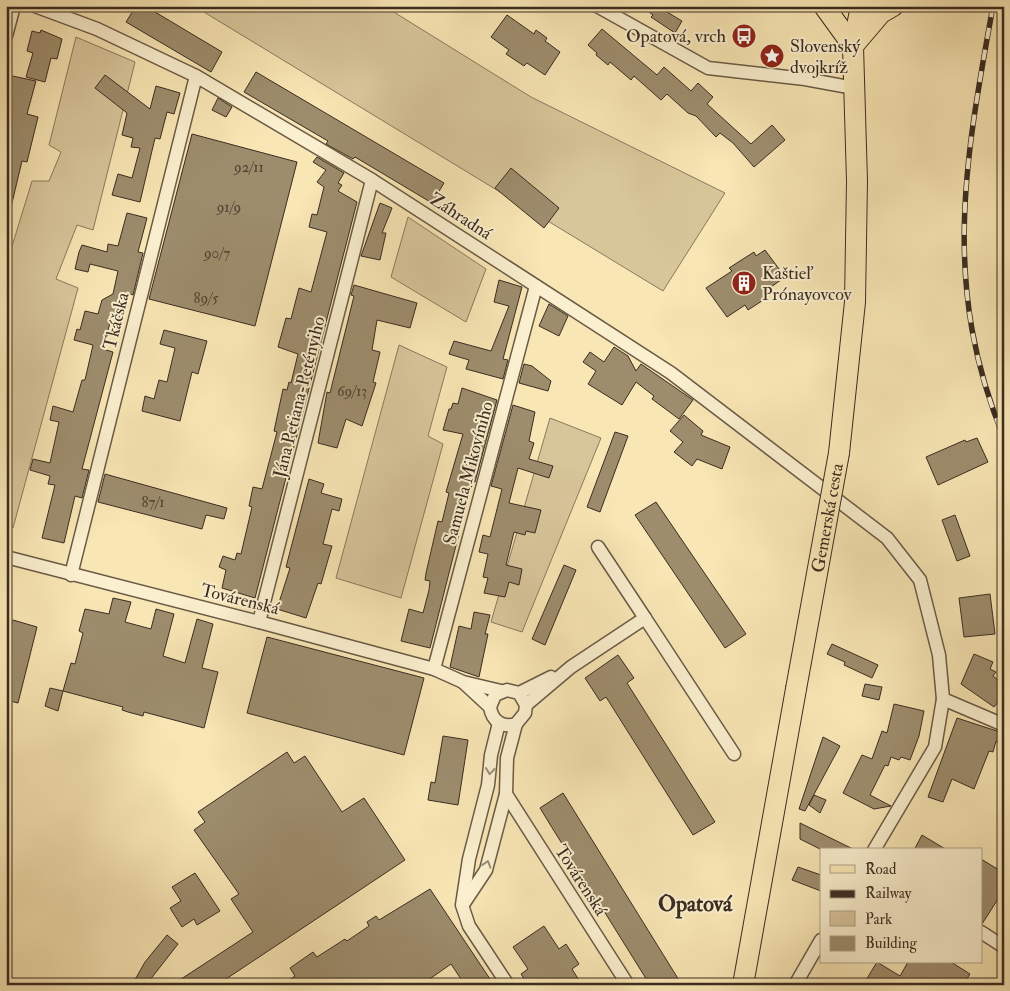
<svg xmlns="http://www.w3.org/2000/svg" width="1010" height="991" font-family="'IM FELL Double Pica',serif">
<rect width="100%" height="100%" fill="#f8e6b4"/>
<filter id="stains"><feTurbulence type="fractalNoise" baseFrequency=".004" numOctaves="4"/><feColorMatrix values="0 0 0 0 .2 0 0 0 0 .09 0 0 0 0 .02 0 0 0 .5 -.17"/></filter>
<radialGradient id="worn" r=".72"><stop offset=".6" stop-color="#630" stop-opacity="0"/><stop offset="1" stop-color="#630" stop-opacity=".3"/></radialGradient>
<g fill="#d8c69b" stroke="#89795e">
<path d="M194,6H384L531,97L725,193L663,291Z"/>
<path d="M76,37L135,62L93,230L77,225L56,279L78,288L13,528L6,526V266L32,181H49L61,152L49,145Z"/>
<path d="M408,217L486,269L466,322L391,277Z"/>
<path d="M399,345L447,367L428,436L443,444L401,598L336,578Z"/>
<path d="M550,418L601,438L522,632L491,622Z"/>
</g>
<g fill="#9d8d6d" stroke="#3a2c21">
<path d="M136,6H145L222,52L211,72L126,22Z"/>
<path d="M641,6H671L667,12L682,21L675,33L651,17L653,15Z"/>
<path d="M507,15L534,34L536,30L547,38L545,41L560,52L545,75L527,63L524,66L506,54L509,50L491,37Z"/>
<path d="M602,29L657,75L664,67L691,91L698,83L713,97L707,104L751,144L772,125L785,140L754,167L733,143L720,133L716,137L696,116L688,113L667,94L661,100L634,76L631,80L610,62L608,65L596,55L597,53L588,45Z"/>
<path d="M41,30L62,39L57,59L51,58L45,82L26,77L33,53L27,51L32,31L40,33Z"/>
<path d="M256,72L444,183L432,203L355,157L353,159L326,144L328,141L244,92Z"/>
<path d="M8,75L36,81L27,114L38,117L27,162L22,161L11,207L6,206V82Z"/>
<path d="M105,75L150,109L156,86L180,93L174,114L167,112L160,139L155,138L140,202L112,195L118,174L132,178L140,148L131,147L133,138L122,135L127,113L95,88Z"/>
<path d="M218,98L232,107L226,117L212,110Z"/>
<path d="M192,134L297,162L255,326L149,299Z"/>
<path d="M317,157L344,173L338,183L342,185L338,191L357,202L255,598L222,588L226,570L219,567L223,556L235,560L237,553L241,554L252,507L249,506L253,487L262,489L277,432L274,431L283,389L287,390L289,382L291,383L298,354L278,347L286,318L291,319L299,288L311,292L327,232L309,227L312,214L317,215L324,187L317,182L326,170L313,162Z"/>
<path d="M511,168L559,208L544,228L495,188Z"/>
<path d="M380,203L392,208L382,233H386L380,260L361,256Z"/>
<path d="M127,213L147,218L138,252L143,253L133,295L128,293L122,318L112,315L103,349L113,352L82,469L89,470L82,498L75,496L64,543L42,538L55,485L48,484L50,476L30,470L33,459L50,463L59,422L50,420L53,406L73,412L82,380H85L93,345L74,340L77,329L80,330L85,311L98,314L102,300L113,294L118,271L90,264L88,272L75,269L79,252L82,245L107,252L108,244L118,246Z"/>
<path d="M765,250L785,277L764,292L768,297L748,310L745,305L727,317L706,288L732,271L729,268L754,252L756,256Z"/>
<path d="M499,280L522,287L503,359L508,360L503,379L466,369L469,360L449,354L454,341L491,351L509,306L494,302Z"/>
<path d="M354,285L417,303L410,328L377,320L372,350L380,352L373,382L376,383L362,426L346,419L337,448L318,443L327,392L330,393L354,296L351,295Z"/>
<path d="M549,304L568,316L559,336L539,326Z"/>
<path d="M164,330L207,341L198,374L192,372L180,421L142,411L145,396L154,399L159,380L167,382L175,348L160,344Z"/>
<path d="M614,347L628,356L636,371L641,364L693,400L679,419L652,399L654,396L636,382L622,405L588,384L596,371L583,362L590,352L604,362Z"/>
<path d="M524,364L532,366L551,381L548,391L519,383Z"/>
<path d="M462,388L497,400L475,482L473,481L468,498L430,648L401,641L409,609L423,613L429,590L430,581L425,580L426,573L438,521L442,522L449,493L446,492L463,434L443,430L449,409H451L453,403L458,404Z"/>
<path d="M513,405L535,412L529,441L534,443L529,459L553,466L549,478L518,468L509,503L541,510L535,533L526,531L525,535L514,532L506,565L522,569L519,585L509,582L505,597L484,593L488,578L483,577L488,554L479,552L483,535L490,537L502,489L491,486Z"/>
<path d="M684,415L703,431L701,435L730,447L722,469L697,459L692,466L674,452L683,442L670,431Z"/>
<path d="M615,432L628,436L600,512L587,507Z"/>
<path d="M977,438L988,462L938,485L926,457L965,440L966,442Z"/>
<path d="M105,474L227,508L224,519L206,515L202,529L98,502Z"/>
<path d="M309,479L324,484L321,493L342,499L339,511L332,509L323,544L332,546L321,584L318,583L306,618L277,609L290,568L286,567Z"/>
<path d="M656,502L746,634L725,648L635,515Z"/>
<path d="M955,515L970,556L957,561L942,520Z"/>
<path d="M564,565L576,570L545,645L532,639Z"/>
<path d="M990,594L995,634L964,637L959,598Z"/>
<path d="M113,598L131,602L125,622L151,629L156,609L174,614L163,656L185,663L197,619L213,624L202,668L218,672L204,728L144,712L143,716L128,712L122,710L123,707L63,691L71,663L75,664L83,633L79,631L85,609L109,614Z"/>
<path d="M474,612L490,615L485,634H488L479,677L450,667L459,626L471,629Z"/>
<path d="M13,620L37,627L18,703L6,700V647Z"/>
<path d="M267,637L424,678L404,755L247,713Z"/>
<path d="M832,644L878,665L872,678L844,665L845,662L827,654Z"/>
<path d="M974,654L993,662L990,669L996,672L993,676L1004,685V695L994,707L961,684Z"/>
<path d="M618,655L634,678L627,683L715,822L693,835L606,697L600,701L585,678Z"/>
<path d="M865,684L882,687L879,700L862,696Z"/>
<path d="M50,688L63,691L58,711L45,706Z"/>
<path d="M894,704L924,711L919,736L910,760L901,757L899,760L891,757L888,766L885,765L870,795L891,806L874,809L843,793L862,755L872,759L882,731L887,733Z"/>
<path d="M957,718L1003,733L1004,747L996,741L993,752L989,751L974,789L952,779L943,802L928,797Z"/>
<path d="M443,736L468,740L458,805L428,800L431,782L435,783Z"/>
<path d="M823,737L840,746L805,811L799,809Z"/>
<path d="M287,752L294,763L305,756L342,812L364,798L405,860L217,985H172L253,932L231,899L239,894L194,830L205,822L198,812Z"/>
<path d="M563,793L682,985H650L551,826L540,808Z"/>
<path d="M814,795L826,800L820,813L809,805Z"/>
<path d="M800,823L855,850H822L800,839Z"/>
<path d="M922,835L947,850H914Z"/>
<path d="M981,859L1004,873V902L998,899L982,924Z"/>
<path d="M798,867L821,875V891L792,880Z"/>
<path d="M195,873L220,911L197,925L194,919L182,927L170,908L181,901L172,887Z"/>
<path d="M430,889L494,985H465L451,964L421,985H282L295,976L290,968L313,952L317,957L345,939L347,941L369,926L367,922L376,916L379,920Z"/>
<path d="M544,926L559,949L566,944L579,964L572,969L582,985H528L521,974L528,969L513,947Z"/>
<path d="M167,935L178,944L146,985H132L145,962Z"/>
<path d="M877,962L900,976L908,962H951L970,974L963,985H863Z"/>
</g>
<g fill="none" stroke-linecap="round" stroke-linejoin="round">
<defs>
<g id="minor">
<path d="M35,6L97,29L196,76L372,180L671,373L887,538L920,580L939,655L943,699L935,747L874,850"/>
<path d="M597,6L708,68L805,79L854,88"/>
<path d="M6,36L14,6"/>
<path d="M598,547L645,618"/>
<path d="M6,557L259,622L434,669L463,682L501,691"/>
<path d="M71,575L196,76"/>
<path d="M259,622L372,180"/>
<path d="M434,669L536,286"/>
<path d="M463,682L490,707"/>
<path d="M519,693L551,677"/>
<path d="M943,699L1004,725"/>
<path d="M526,705L519,693L507,690L495,695L490,707C492,721 502,728 516,724L525,713L526,705L571,667L645,618L734,754"/>
<path d="M499,723L491,755L488,785L469,859L462,905L469,926L508,985"/>
<path d="M506,794L628,985"/>
<path d="M464,903L486,870L506,794L507,758L516,724"/>
<path d="M981,932L1004,947"/>
<path d="M795,985L821,940"/>
</g>
<g id="primary">
<path d="M824,6L853,46"/>
<path d="M853,46L881,13L893,6"/>
<path d="M839,453L855,302L857,181L853,46L861,6"/>
<path d="M743,985L796,689"/>
</g>
</defs>
<use href="#minor" stroke="#6a5a46" stroke-width="15"/>
<use href="#primary" stroke="#3a2c21" stroke-width="22"/>
<use href="#minor" stroke="#faefce" stroke-width="12"/>
<use href="#primary" stroke="#f8e6b4" stroke-width="20"/>
<defs>
<path id="rail" d="M993,6C965,161 941,286 1004,438"/>
</defs>
<use href="#rail" stroke="#3a2c21" stroke-width="5.5"/>
<use href="#rail" stroke="#faefce" stroke-width="4" stroke-dasharray="11" stroke-linecap="butt"/>
<defs>
<g id="primary-bridge">
<path id="s1" d="M796,689L839,453"/>
</g>
</defs>
<use href="#primary-bridge" stroke="#3a2c21" stroke-width="22" stroke-linecap="butt"/>
<use href="#primary-bridge" stroke="#f8e6b4" stroke-width="20"/>
</g>
<defs><path id="oneway-chevron" d="M-2-3.5L2.5 0L-2 3.5" fill="none" stroke-width="1.6" stroke-linecap="round" stroke-linejoin="round" transform="scale(1.25)"/></defs>
<g stroke="#9a8e78">
<use href="#oneway-chevron" transform="translate(490 771) rotate(96)"/>
<use href="#oneway-chevron" transform="translate(487 864) rotate(-73)"/>
</g>
<defs>
<symbol id="bus-disc" viewBox="-11 -11 22 22"><circle r="9.5" fill="#8f2418" stroke="#faefce"/><path d="M-5-6H5V4H4V6H2V4H-2V6H-4V4H-5ZM-3.5-4V0h7V-4ZM-3.5 1.2v1.5H-2V1.2ZM2 1.2v1.5H3.5V1.2Z" fill="#fff"/></symbol>
<symbol id="sight-disc" viewBox="-11 -11 22 22"><circle r="9.5" fill="#8f2418" stroke="#faefce"/><path d="M0-6L1.8-2.2L6-1.7L2.9 1.2L3.7 5.4L0 3.3L-3.7 5.4L-2.9 1.2L-6-1.7L-1.8-2.2Z" fill="#fff"/></symbol>
<symbol id="building-disc" viewBox="-11 -11 22 22"><circle r="9.5" fill="#8f2418" stroke="#faefce"/><path d="M-4-6H4V6H1V3H-1V6H-4ZM-2.5-4.3h1.7v1.8h-1.7ZM.8-4.3h1.7v1.8H.8ZM-2.5-1h1.7V.8h-1.7ZM.8-1h1.7V.8H.8Z" fill="#fff"/></symbol>
</defs>
<g fill-rule="evenodd">
<use href="#bus-disc" x="730" y="22" width="28" height="28"/>
<use href="#sight-disc" x="758" y="42" width="28" height="28"/>
<use href="#building-disc" x="730" y="269" width="28" height="28"/>
</g>
<g text-anchor="middle" stroke-width="4" stroke-linejoin="round" paint-order="stroke">
<g font-size="15" fill="#534434">
<text x="249" y="172">92/11</text>
<text x="229" y="212">91/9</text>
<text x="217" y="258">90/7</text>
<text x="206" y="303">89/5</text>
<text x="352" y="396">69/13</text>
<text x="153" y="507">87/1</text>
</g>
<g font-size="18" fill="#3a2c21" stroke="#faefce" text-anchor="start">
<text x="726" y="42" text-anchor="end">Opatová, vrch</text>
<text x="790" y="52">Slovenský<tspan x="790" dy="21">dvojkríž</tspan></text>
<text x="762" y="279">Kaštieľ<tspan x="762" dy="21">Prónayovcov</tspan></text>
</g>
<g font-size="18" fill="#3a2c21" stroke="#faefce">
<text transform="translate(461 216) rotate(33)" y="6">Záhradná</text>
<text transform="translate(116 321) rotate(-76)" y="6">Tkáčska</text>
<text transform="translate(299 397) rotate(-76)" y="6">Jána Petiana-Petényiho</text>
<text transform="translate(468 473) rotate(-75)" y="6">Samuela Mikovíniho</text>
<text dy="6" stroke="none"><textPath href="#s1" startOffset="174">Gemerská cesta</textPath></text>
<text transform="translate(240 599) rotate(14)" y="6">Továrenská</text>
<text transform="translate(581 880) rotate(57)" y="6">Továrenská</text>
</g>
<g font-size="22" font-weight="bold" fill="#3a2c21" stroke="#faefce">
<text x="695" y="911">Opatová</text>
</g>
</g>
<rect width="1010" height="991" fill="none" stroke="#f8e6b4" stroke-width="25"/>
<rect x="8" y="8" width="995" height="976" fill="none" stroke="#3a2c21" stroke-width="2.5"/>
<rect x="12" y="12" width="985" height="966" fill="none" stroke="#3a2c21"/>
<rect x="820" y="848" width="162" height="115" fill="#faefce" stroke="#ada189"/>
<rect x="830" y="865" width="25" height="8" fill="#f8e6b4" stroke="#ada189"/>
<text x="865" y="874" font-size="15" fill="#3a2c21">Road</text>
<rect x="830" y="890" width="25" height="8" fill="#3a2c21" stroke="#ada189"/>
<text x="865" y="898" font-size="15" fill="#3a2c21">Railway</text>
<rect x="830" y="911" width="25" height="15" fill="#d8c69b" stroke="#ada189"/>
<text x="865" y="924" font-size="15" fill="#3a2c21">Park</text>
<rect x="830" y="936" width="25" height="15" fill="#9d8d6d" stroke="#ada189"/>
<text x="865" y="948" font-size="15" fill="#3a2c21">Building</text>
<rect width="100%" height="100%" filter="url(#stains)"/>
<rect width="100%" height="100%" fill="url(#worn)"/>
</svg>
